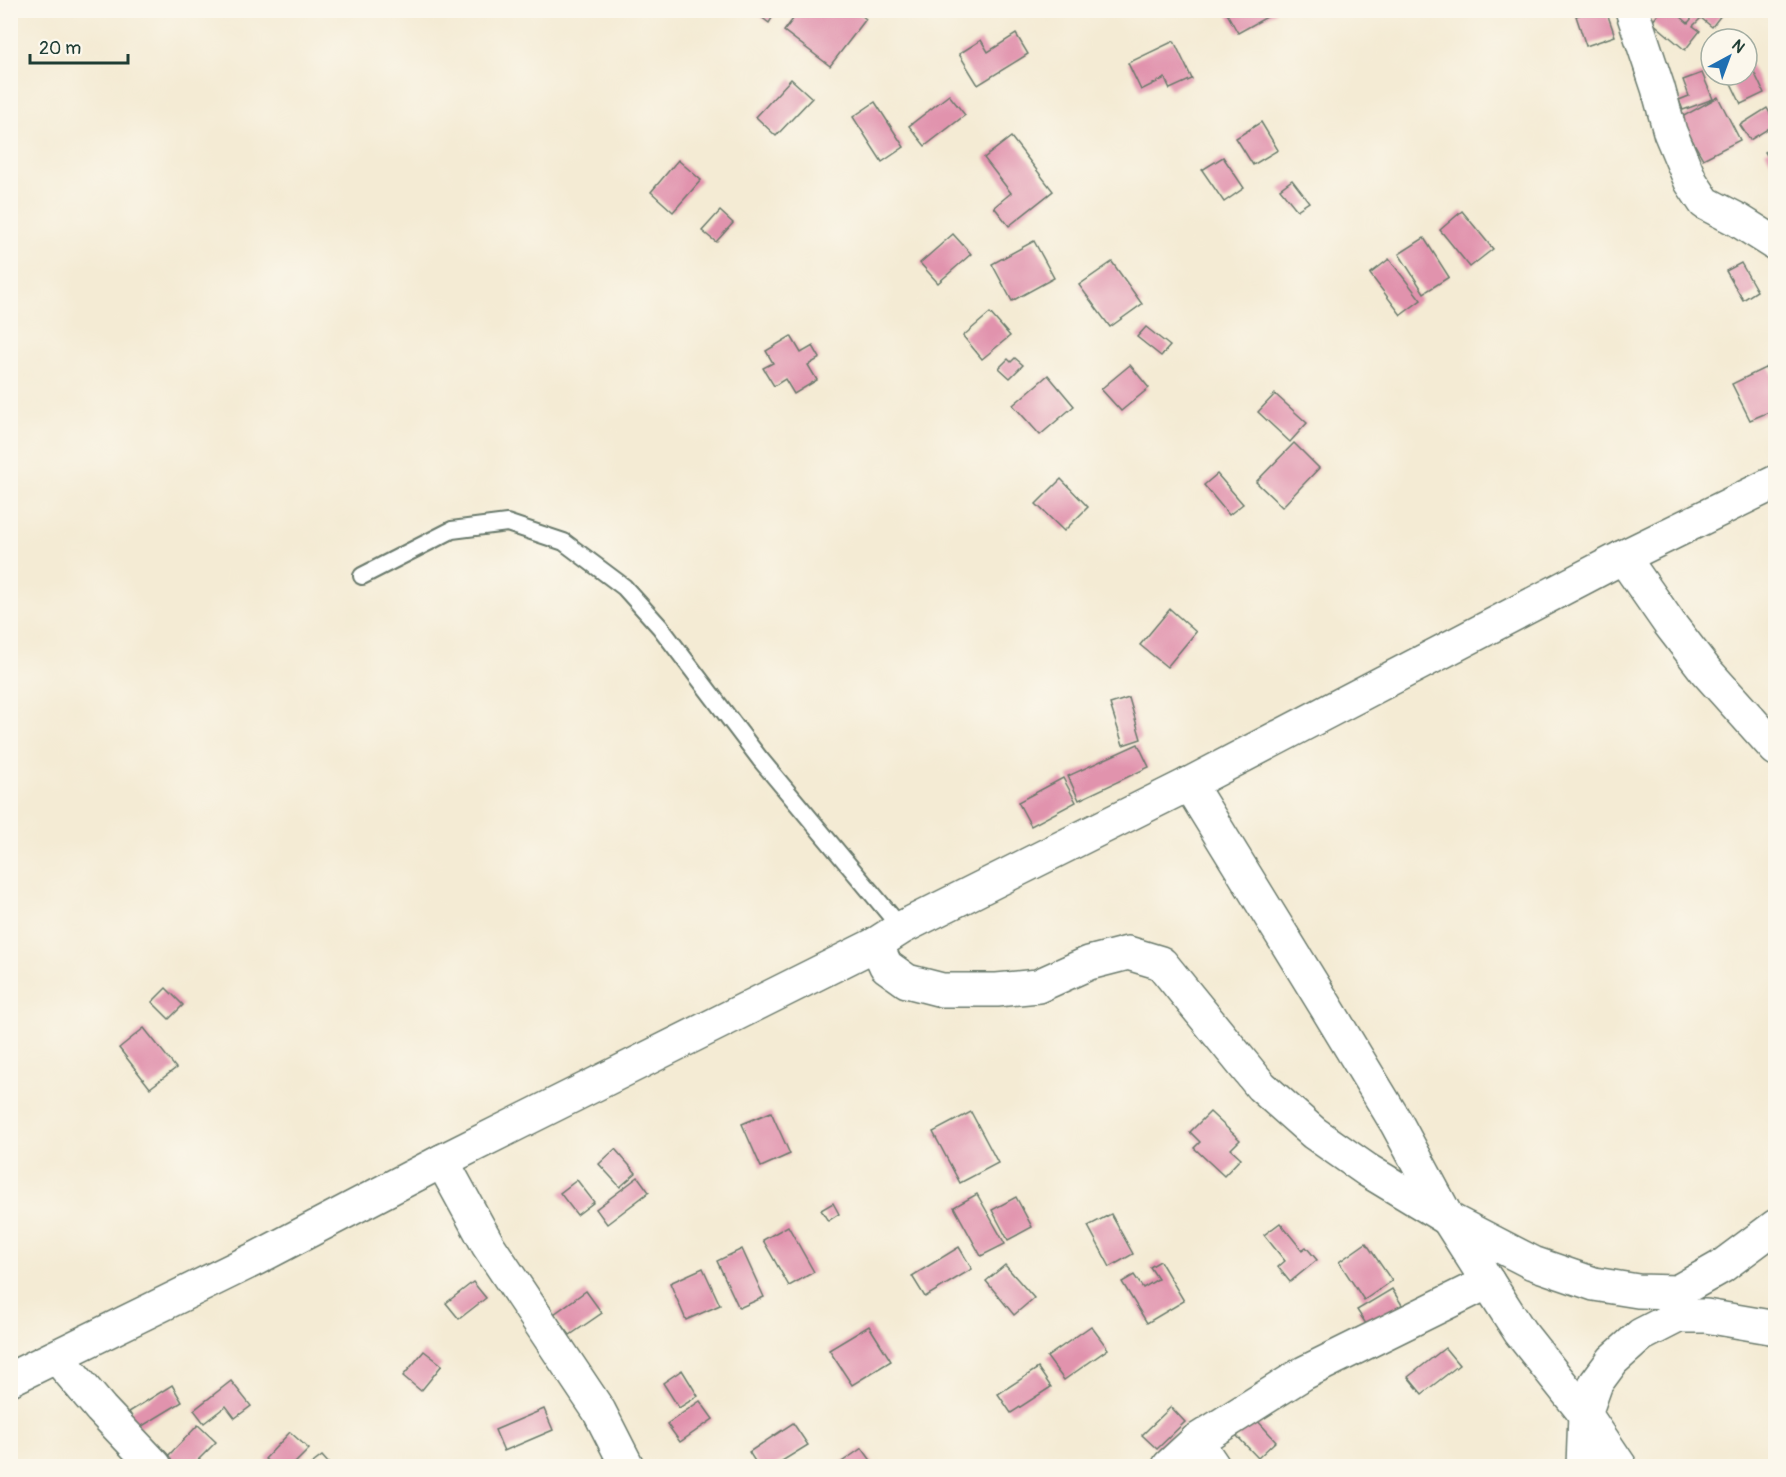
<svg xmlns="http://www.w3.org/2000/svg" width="1786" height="1477" font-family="Pangolin,sans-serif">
<rect width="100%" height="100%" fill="#fbf7ec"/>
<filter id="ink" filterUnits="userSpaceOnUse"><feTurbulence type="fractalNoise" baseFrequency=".0167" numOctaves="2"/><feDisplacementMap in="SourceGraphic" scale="12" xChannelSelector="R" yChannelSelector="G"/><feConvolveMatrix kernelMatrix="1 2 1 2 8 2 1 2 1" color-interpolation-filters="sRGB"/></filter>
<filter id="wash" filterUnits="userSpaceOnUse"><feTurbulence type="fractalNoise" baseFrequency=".008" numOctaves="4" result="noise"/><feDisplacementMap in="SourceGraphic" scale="24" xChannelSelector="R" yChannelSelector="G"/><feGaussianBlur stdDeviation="1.35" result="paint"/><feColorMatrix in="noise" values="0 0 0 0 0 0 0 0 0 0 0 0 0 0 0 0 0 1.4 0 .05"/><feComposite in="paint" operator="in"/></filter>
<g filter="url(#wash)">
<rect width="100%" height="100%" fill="#f4ebd4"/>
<g id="blocks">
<g fill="#e193ad">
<path d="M752,10H777L769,23Z"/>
<path d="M790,10H855L866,19L830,66L784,31L796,15Z"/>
<path d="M1225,10H1275L1276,12L1238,33Z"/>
<path d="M1592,10H1606L1615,36L1586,46L1576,16Z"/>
<path d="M1662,10H1673L1688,23L1695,14L1691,10H1725L1712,27L1701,18L1693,26L1700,31L1685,50L1652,22Z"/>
<path d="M1016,34L1028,54L978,85L959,54L981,40L988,52Z"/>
<path d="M1174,41L1192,79L1170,89L1165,78L1141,90L1128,63Z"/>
<path d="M1747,57L1764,93L1741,104L1727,75H1747Z"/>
<path d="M1702,73L1713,99L1683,110L1679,100L1689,96L1683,80Z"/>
<path d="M791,79L812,98L776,136L756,117Z"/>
<path d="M949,95L965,115L925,146L909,126Z"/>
<path d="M1718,97L1740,140L1703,159L1680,118Z"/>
<path d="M875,102L904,147L882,162L853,117Z"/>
<path d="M1767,108L1776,124L1750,140L1740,125Z"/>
<path d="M1261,122L1278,150L1253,165L1236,138Z"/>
<path d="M1011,137L1053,191L1009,226L994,207L1011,193L984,158Z"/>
<path d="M1776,145V170L1765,152Z"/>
<path d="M1223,157L1244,188L1224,202L1202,170Z"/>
<path d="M678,160L701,180L673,212L651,192Z"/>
<path d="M1292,180L1309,202L1297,210L1280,189Z"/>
<path d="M720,211L733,223L716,242L702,231Z"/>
<path d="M1462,211L1493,249L1470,267L1440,230Z"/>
<path d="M953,234L971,254L938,283L920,263Z"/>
<path d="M1424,238L1449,277L1424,293L1399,254Z"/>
<path d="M1034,241L1054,278L1012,301L992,264Z"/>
<path d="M1389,259L1421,300L1401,315L1370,274Z"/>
<path d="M1112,262L1142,304L1110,327L1079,285Z"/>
<path d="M1741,263L1757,291L1743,300L1726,271Z"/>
<path d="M990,313L1010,336L982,359L963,336Z"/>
<path d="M1146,327L1170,346L1161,356L1137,337Z"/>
<path d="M791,336L801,353L813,346L820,358L808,365L817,380L794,394L785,379L774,386L763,368L773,363L766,351Z"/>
<path d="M1015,358L1023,365L1010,378L999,368L1008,359L1011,362Z"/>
<path d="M1130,365L1149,388L1121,411L1101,389Z"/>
<path d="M1769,366L1776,380V409L1750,420L1732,384Z"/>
<path d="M1048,375L1074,406L1040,435L1013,405Z"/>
<path d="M1275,394L1307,423L1290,442L1258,412Z"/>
<path d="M1294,443L1319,468L1282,507L1256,482Z"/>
<path d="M1217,474L1243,504L1229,515L1204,485Z"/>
<path d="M1061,479L1088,507L1064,531L1036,504Z"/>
<path d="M1170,609L1196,632L1167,667L1140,645Z"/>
<path d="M1129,698L1141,739L1123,745L1110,704Z"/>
<path d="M1138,744L1149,767L1079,800L1068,776Z"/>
<path d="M1063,778L1076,802L1031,826L1018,802Z"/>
<path d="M166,988L183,1005L169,1019L152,1002Z"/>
<path d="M144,1028L176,1068L150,1088L119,1048Z"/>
<path d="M771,1112L790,1154L761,1167L742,1124Z"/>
<path d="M971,1112L998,1163L960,1183L933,1132Z"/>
<path d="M1210,1112L1240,1140L1231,1149L1241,1158L1224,1176L1194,1148L1200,1142L1190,1132Z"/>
<path d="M615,1149L636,1173L620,1187L599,1164Z"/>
<path d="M638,1177L649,1192L607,1224L596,1209Z"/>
<path d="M577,1180L594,1202L577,1215L560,1193Z"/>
<path d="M977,1194L1005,1244L981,1256L954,1207Z"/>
<path d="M1016,1197L1032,1227L1008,1240L992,1210Z"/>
<path d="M833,1203L839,1214L828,1221L821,1210Z"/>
<path d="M1111,1214L1133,1254L1110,1267L1088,1226Z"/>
<path d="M1280,1223L1302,1250L1306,1247L1317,1260L1290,1282L1278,1267L1285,1261L1264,1235Z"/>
<path d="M788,1226L814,1272L789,1286L763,1240Z"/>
<path d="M1366,1243L1392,1281L1364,1300L1339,1262Z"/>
<path d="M959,1247L972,1269L925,1297L912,1276Z"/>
<path d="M742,1249L764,1297L739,1308L717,1261Z"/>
<path d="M1160,1261L1184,1301L1147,1323L1122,1282L1134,1275L1143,1288L1158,1279L1150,1267Z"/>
<path d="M1005,1265L1034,1298L1014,1315L986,1281Z"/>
<path d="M703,1268L720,1305L686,1320L670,1283Z"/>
<path d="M473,1282L486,1298L459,1319L446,1303Z"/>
<path d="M1392,1289L1402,1305L1368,1327L1357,1310Z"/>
<path d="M586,1291L602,1313L570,1335L554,1314Z"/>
<path d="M869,1326L891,1361L852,1385L829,1350Z"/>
<path d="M1091,1326L1108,1349L1064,1380L1047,1357Z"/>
<path d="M1445,1348L1459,1365L1422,1394L1408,1377Z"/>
<path d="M424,1351L442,1365L421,1391L403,1376Z"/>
<path d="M1038,1368L1051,1387L1011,1413L998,1394Z"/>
<path d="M682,1370L698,1396L679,1408L663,1383Z"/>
<path d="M231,1381L251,1406L235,1418L226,1406L204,1423L194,1410Z"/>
<path d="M172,1385L182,1402L139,1428L129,1412Z"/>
<path d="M700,1401L713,1419L680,1442L667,1424Z"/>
<path d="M1171,1407L1185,1422L1157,1449L1142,1435Z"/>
<path d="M544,1409L553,1430L504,1451L495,1430Z"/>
<path d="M1256,1419L1276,1441L1258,1458L1237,1436Z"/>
<path d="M793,1423L808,1445L774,1466H758L749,1452Z"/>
<path d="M198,1425L216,1442L192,1466H177L167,1457Z"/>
<path d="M290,1432L309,1449L292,1466H273L265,1459Z"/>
<path d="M862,1448L875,1466H836Z"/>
<path d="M322,1456L331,1466H309Z"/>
</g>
</g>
</g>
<g filter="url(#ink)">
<use href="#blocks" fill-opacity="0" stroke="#6a7a6c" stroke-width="1.5"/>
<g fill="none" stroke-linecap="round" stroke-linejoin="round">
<defs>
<path id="service" d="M362,576L452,530L507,523L564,542L624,587L660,627L760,759L901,928"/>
<g id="minor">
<path d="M1632,10L1658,88L1670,132L1691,182L1705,203L1738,220L1776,244"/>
<path d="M1623,557L1669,623L1706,671L1776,749"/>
<path d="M1189,784L1325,1005L1397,1124L1448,1219L1488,1282L1520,1332L1585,1414L1620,1466"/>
<path d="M876,944L886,966L907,981L942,990H997L1038,986L1089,963L1128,953L1161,963L1261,1086L1314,1133L1367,1170L1448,1219L1533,1263L1594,1284L1638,1291L1677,1292L1721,1267L1776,1226"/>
<path d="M442,1161L488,1245L599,1411L627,1466"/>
<path d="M57,1357L101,1409L155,1466"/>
<path d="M1196,1441L1213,1466"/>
<path d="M1169,1466L1196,1441L1304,1373L1488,1282"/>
<path d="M1583,1466L1585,1414L1596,1383L1613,1360L1641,1335L1678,1316H1706L1776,1328"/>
</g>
<path id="secondary" d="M10,1379L257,1258L442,1161L876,944L901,928L1189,784L1623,557L1776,482"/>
</defs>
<use href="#service" stroke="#6a7a6c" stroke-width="20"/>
<use href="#minor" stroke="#6a7a6c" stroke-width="36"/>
<use href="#secondary" stroke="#6a7a6c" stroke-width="36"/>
<use href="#service" stroke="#fff" stroke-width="16"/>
<use href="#minor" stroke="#fff" stroke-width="33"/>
<use href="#secondary" stroke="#fff" stroke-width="33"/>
</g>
</g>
<rect width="1786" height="1477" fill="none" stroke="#fbf7ec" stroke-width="36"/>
<g transform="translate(1729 57) rotate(41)"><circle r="28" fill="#fbf7ec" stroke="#a3ada2" stroke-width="1.5"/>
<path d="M0-4.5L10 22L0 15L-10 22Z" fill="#1f6fb2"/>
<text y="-9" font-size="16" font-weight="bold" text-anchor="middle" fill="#1f3d34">N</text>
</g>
<path d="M30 54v9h98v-9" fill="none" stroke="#1f3d34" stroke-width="3"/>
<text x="39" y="54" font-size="18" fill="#1f3d34" stroke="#fbf7ec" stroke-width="4.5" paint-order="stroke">20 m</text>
</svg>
